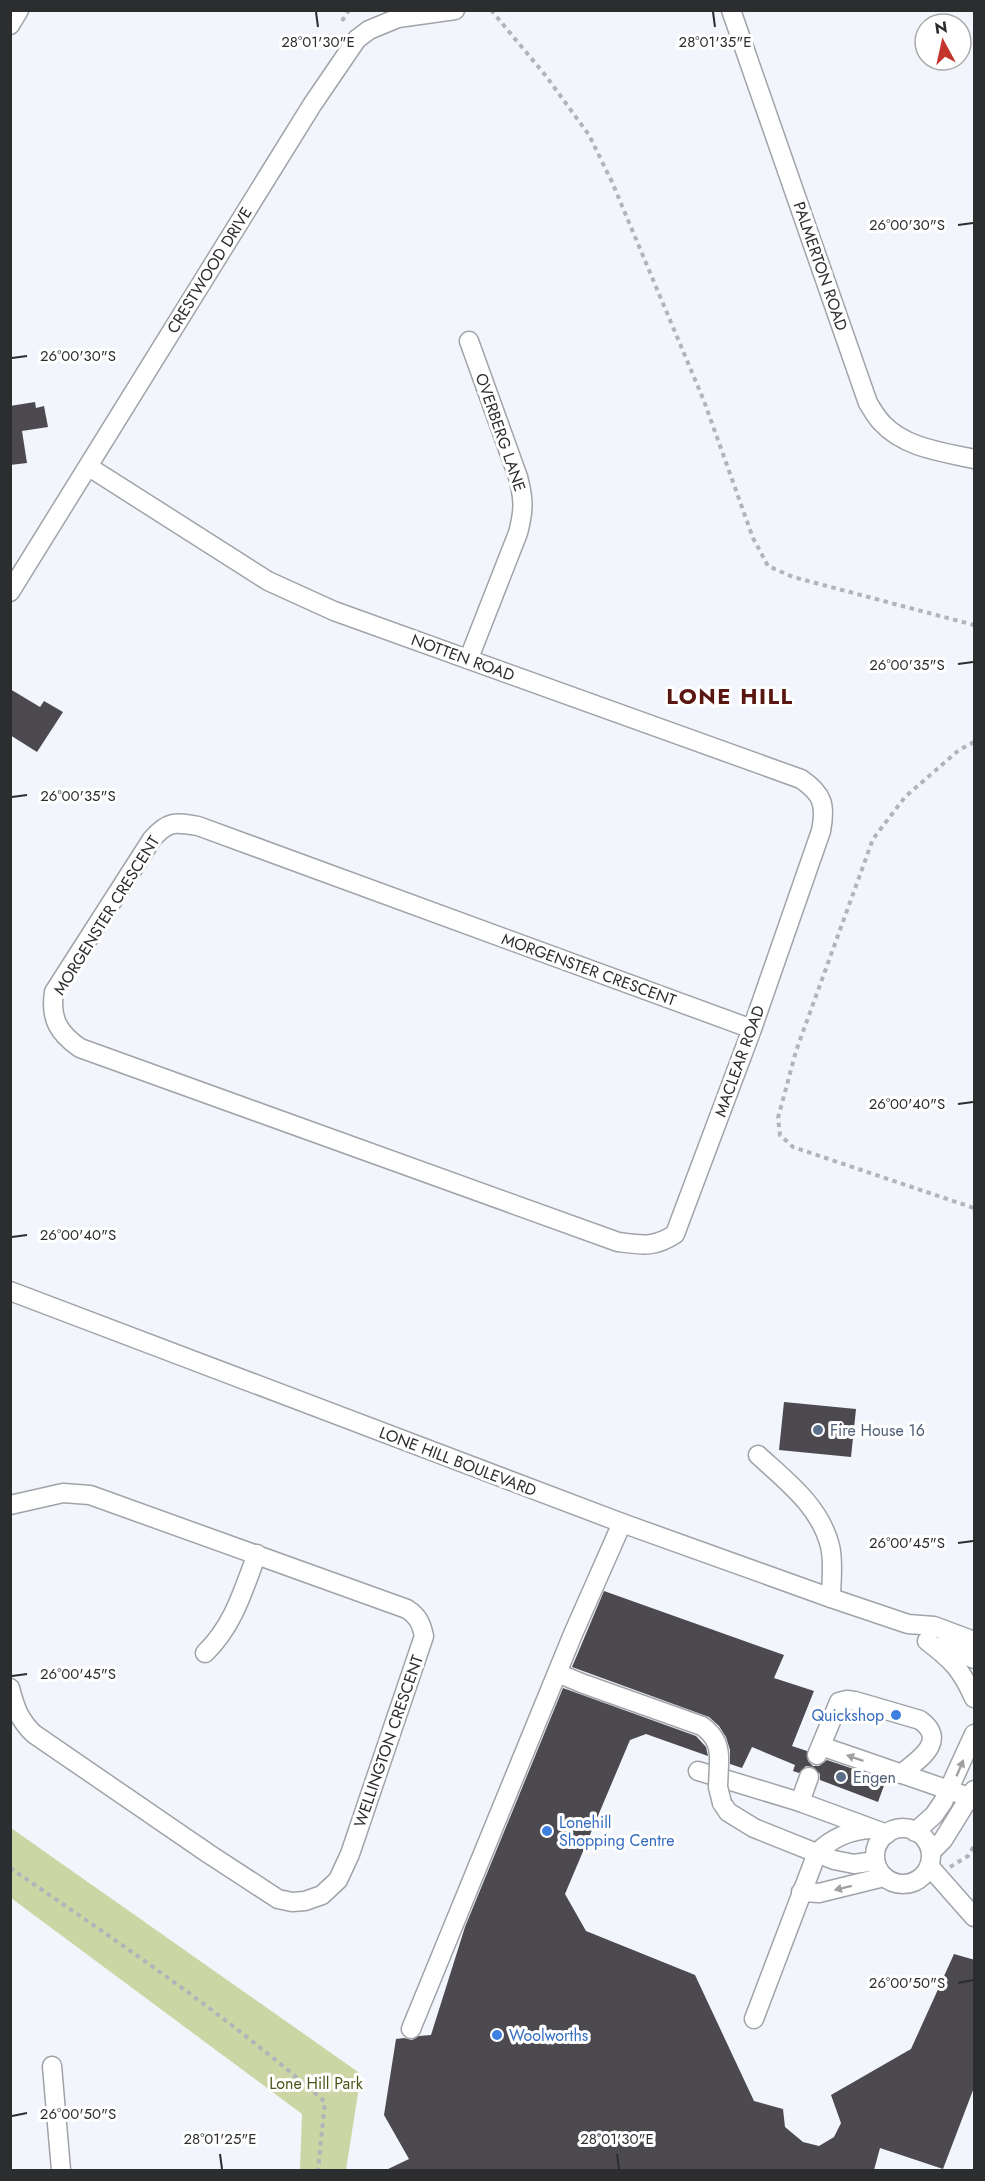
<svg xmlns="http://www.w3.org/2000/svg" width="985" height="2181" font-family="Jost,sans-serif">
<rect width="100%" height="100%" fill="#f2f5fc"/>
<path fill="#cbd6a4" d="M11,1828L361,2074L346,2170H300L302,2114L11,1898Z"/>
<g fill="#4c4a4f">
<path d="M35,402L36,408L44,406L48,427L22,431L27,463L10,465V406Z"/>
<path d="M10,689L40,707L44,701L63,712L37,752L10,735Z"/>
<path d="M784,1402L856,1409L851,1457L779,1450Z"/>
<path d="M604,1591L784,1655L774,1678L814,1691L792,1746L807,1751L808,1761L813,1766H819L827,1760L886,1780L878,1802L820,1780V1774L813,1767L806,1766L799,1773L793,1771L795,1765L752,1747L742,1768L730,1764V1750L726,1737L719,1726L709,1717L572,1667Z"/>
<path d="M563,1688L696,1736L706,1747L708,1756L646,1734L630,1740L565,1894L586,1931L695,1975L754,2101L783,2109L785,2127L803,2142L819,2146L834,2137L841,2123L831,2095L911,2049L954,1954L975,1960V2085L943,2169L880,2148L874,2170H386L409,2159L384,2115L396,2039L404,2038L412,2040L419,2036L431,2035L465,1927Z"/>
</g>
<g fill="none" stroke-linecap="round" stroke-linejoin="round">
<defs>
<g id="minor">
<path d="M731,10L868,403C872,409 876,417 882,423C905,448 943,452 974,459"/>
<path d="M10,25L19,10"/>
<path d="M89,467L268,581L334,611L801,779C823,794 826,805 821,831L752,1029L675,1234C654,1248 642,1245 618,1242L80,1048C58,1033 50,1018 54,992L152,839C168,821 174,822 198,826L752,1029"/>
<path d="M10,592L312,105L357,39L369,30L398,18L455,10"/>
<path d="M469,658L518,533C524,510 524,500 518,477L469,341"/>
<path d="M10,1291L622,1523L831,1598L908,1624L934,1626L974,1641"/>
<path d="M758,1455C786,1481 820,1506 830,1546C834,1562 831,1582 831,1598"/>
<path d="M10,1505L63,1493L90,1495L407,1609C418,1616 421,1623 424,1636L350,1854L338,1880L322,1895L305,1901L292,1902L278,1899L209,1854L34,1734C19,1720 15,1707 10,1688"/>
<path d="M927,1641C952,1660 961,1669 974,1698"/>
<path d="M942,1646L974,1659"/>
<path d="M205,1653C234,1625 243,1590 257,1554"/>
<path d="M557,1673L584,1684L702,1726C716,1736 720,1747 719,1764"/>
<path d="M821,1746L969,1797"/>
<path d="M817,1755L839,1702L847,1700L855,1701L920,1720C949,1741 918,1760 901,1774"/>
<path d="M698,1771L800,1802L887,1834"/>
<path d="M800,1802L809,1777"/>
<path d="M722,1803L728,1812L754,1828L834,1860L854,1864L875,1861"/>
<circle cx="903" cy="1856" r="28"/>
<path d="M915,1832L934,1815L943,1802L974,1734"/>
<path d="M931,1852L943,1840L974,1790"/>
<path d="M929,1866L974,1917"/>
<path d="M801,1892L819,1893L884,1877"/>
<path d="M754,2019L817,1853C833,1837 850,1830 872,1829"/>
<path d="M411,2029L573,1634L622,1523"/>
<path d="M52,2066L61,2170"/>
</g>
</defs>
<use href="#minor" stroke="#a0a3a8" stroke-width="21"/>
<g stroke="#b2b4ba" stroke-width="4" stroke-dasharray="4.5 4.5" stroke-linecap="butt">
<path d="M491,10L546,76L589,135L612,182L704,401L753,538L768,566L793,577L974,625"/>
<path d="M342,21L349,10"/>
<path d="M974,742L959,750L905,797L873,839L796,1051L778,1118L780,1135L793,1147L974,1208"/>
<path d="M950,1867L968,1856L974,1846"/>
<path d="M10,1868C117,1941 228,2016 325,2102L318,2170"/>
</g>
<use href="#minor" stroke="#fff" stroke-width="18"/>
<defs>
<path id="minor-bridge" d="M719,1764L718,1787L722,1803"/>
</defs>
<use href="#minor-bridge" stroke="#a0a3a8" stroke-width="21" stroke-linecap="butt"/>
<use href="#minor-bridge" stroke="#fff" stroke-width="18"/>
</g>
<defs><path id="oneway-solid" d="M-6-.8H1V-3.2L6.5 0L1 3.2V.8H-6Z" transform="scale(1.5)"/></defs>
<g fill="#a0a0a1">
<use href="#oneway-solid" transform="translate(855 1758) rotate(-161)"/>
<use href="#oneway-solid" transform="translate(960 1768) rotate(-67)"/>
<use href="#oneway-solid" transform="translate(843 1888) rotate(166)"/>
</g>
<path fill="none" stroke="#2c2d2f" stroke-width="2" d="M316,12L318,27M713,12L715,27M958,225L973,223M12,358L27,356M958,664L973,662M12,797L27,795M958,1104L973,1102M12,1237L27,1235M958,1543L973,1541M12,1676L27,1674M958,1983L973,1980M12,2116L27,2113M220,2154L222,2169M617,2154L619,2169"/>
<g fill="#5c6f8a" stroke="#fff" stroke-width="2">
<circle cx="818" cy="1430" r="6"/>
<circle cx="841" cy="1777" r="6"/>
</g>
<g fill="#3f7fe0" stroke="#fff" stroke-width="2">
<circle cx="896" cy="1715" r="6"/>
<circle cx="547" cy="1831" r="6"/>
<circle cx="497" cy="2035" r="6"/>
</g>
<g text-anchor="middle" stroke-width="6" stroke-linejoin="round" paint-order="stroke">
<g font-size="16" fill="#2c2d2f" stroke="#fff">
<text transform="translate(821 266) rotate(71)" y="6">PALMERTON ROAD</text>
<text transform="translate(209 270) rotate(-58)" y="6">CRESTWOOD DRIVE</text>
<text transform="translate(501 432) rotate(71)" y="6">OVERBERG LANE</text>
<text transform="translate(463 657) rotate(20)" y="6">NOTTEN ROAD</text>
<text transform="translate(106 915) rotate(-58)" y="6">MORGENSTER CRESCENT</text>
<text transform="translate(589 969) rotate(20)" y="6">MORGENSTER CRESCENT</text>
<text transform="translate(739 1061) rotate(-70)" y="6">MACLEAR ROAD</text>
<text transform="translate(458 1461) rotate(21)" y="6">LONE HILL BOULEVARD</text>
<text transform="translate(388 1741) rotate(-71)" y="6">WELLINGTON CRESCENT</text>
</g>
<g font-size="16" fill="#4e5e75" stroke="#fff" text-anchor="start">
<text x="830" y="1436">Fire House 16</text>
<text x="853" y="1783">Engen</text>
</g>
<g font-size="16" fill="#366cbe" stroke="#fff" text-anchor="start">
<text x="884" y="1721" text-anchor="end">Quickshop</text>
<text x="559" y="1828">Lonehill<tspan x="559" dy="18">Shopping Centre</tspan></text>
<text x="509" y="2041">Woolworths</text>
</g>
<g font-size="16" fill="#4c551b" stroke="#fff">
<text x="316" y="2089">Lone Hill Park</text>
</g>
<g font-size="22" font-weight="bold" letter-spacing="1.5" fill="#5a1611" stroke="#fff">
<text x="730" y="704">LONE HILL</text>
</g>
</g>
<g font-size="15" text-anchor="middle" fill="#2c2d2f" stroke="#fff" stroke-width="6" stroke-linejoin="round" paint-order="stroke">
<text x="318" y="47">28°01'30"E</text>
<text x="715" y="47">28°01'35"E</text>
<text x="907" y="230">26°00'30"S</text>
<text x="78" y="361">26°00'30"S</text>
<text x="907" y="670">26°00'35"S</text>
<text x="78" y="801">26°00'35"S</text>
<text x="907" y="1109">26°00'40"S</text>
<text x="78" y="1240">26°00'40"S</text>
<text x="907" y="1548">26°00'45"S</text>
<text x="78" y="1679">26°00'45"S</text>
<text x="907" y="1988">26°00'50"S</text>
<text x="78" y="2119">26°00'50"S</text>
<text x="220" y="2144">28°01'25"E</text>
<text x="617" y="2144">28°01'30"E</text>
</g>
<rect width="985" height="2181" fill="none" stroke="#2c2d2f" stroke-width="24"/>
<g transform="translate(943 42) rotate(352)"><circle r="28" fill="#ffffff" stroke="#ababac" stroke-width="1.5"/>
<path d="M0-4.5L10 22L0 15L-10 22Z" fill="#c3352c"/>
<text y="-9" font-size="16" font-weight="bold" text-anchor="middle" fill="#2c2d2f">N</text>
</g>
</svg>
